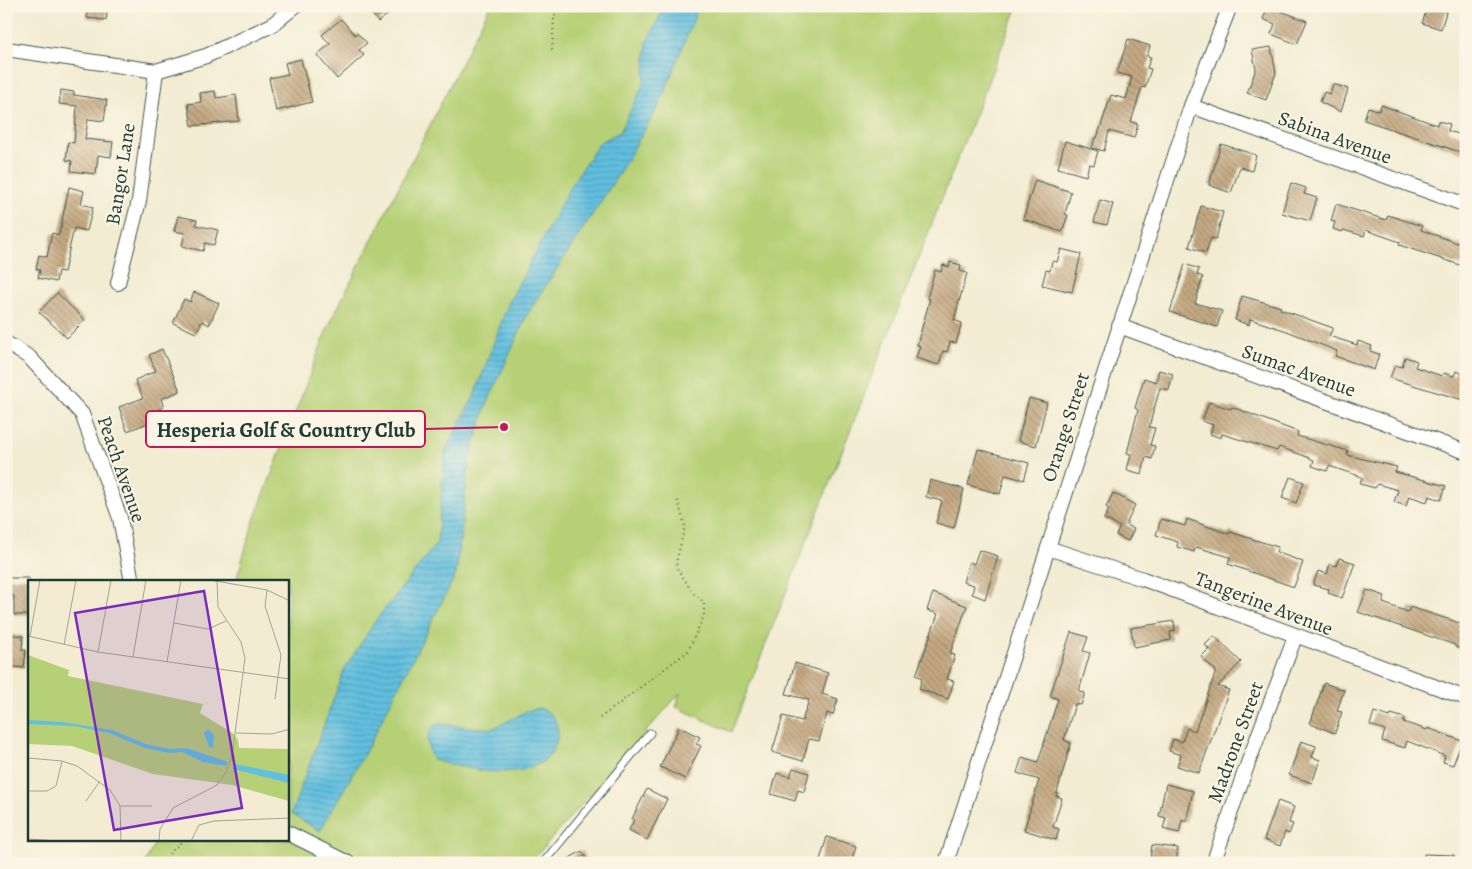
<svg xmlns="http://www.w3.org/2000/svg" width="1472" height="869" font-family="Alegreya,serif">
<defs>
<pattern id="water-rules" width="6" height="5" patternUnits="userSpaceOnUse" patternTransform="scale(1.25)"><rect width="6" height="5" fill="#61bfdf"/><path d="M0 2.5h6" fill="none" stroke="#4f9cb6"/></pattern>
<pattern id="building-back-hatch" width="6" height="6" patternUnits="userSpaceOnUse" patternTransform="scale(1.25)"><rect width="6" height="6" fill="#c5a982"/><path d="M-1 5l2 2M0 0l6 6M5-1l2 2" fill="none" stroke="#9f8b6b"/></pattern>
</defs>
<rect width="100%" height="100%" fill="#fcf5e5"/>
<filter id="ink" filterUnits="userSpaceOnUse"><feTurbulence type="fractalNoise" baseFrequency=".02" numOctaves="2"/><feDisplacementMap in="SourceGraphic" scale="10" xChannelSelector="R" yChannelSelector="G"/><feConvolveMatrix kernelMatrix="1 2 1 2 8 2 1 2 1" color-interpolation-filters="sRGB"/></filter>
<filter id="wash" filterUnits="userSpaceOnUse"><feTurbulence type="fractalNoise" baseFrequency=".0096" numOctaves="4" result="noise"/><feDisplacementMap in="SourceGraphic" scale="20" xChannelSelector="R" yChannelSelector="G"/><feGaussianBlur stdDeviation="1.12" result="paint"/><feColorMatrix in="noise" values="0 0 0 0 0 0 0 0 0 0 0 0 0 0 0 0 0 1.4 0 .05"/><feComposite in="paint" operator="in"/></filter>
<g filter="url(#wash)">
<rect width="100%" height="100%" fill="#f3ecd3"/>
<path fill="#b6d076" stroke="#6a8655" d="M490,6H1018L731,732L676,707L680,693L530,863H145L156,840H288V582L236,581L253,523L328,327Z"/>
<g fill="url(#water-rules)" stroke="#407e8a">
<path d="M665,6H699L660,104L615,180L528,313L485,409L469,462L456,574L366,751L320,831L291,814L345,668L376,620L437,543L445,451L474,397L508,304L571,185L600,142L620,132L644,83L647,42Z"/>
<path d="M539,708C571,718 558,759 532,767C500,778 465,768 433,760C427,747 423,732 438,724L492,729L527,711Z"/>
</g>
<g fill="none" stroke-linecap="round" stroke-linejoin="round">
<path stroke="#61bfdf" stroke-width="4" d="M298,863L299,861"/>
</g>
<g id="blocks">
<g fill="url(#building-back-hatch)">
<path d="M88,6H108L106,20L87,18Z"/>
<path d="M366,6H399L378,22Z"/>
<path d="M1268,6L1307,21L1297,44L1271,34L1275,24L1263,19Z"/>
<path d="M1428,6H1448L1441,29L1422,23Z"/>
<path d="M341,19L355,35L357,33L367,43L359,50L364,55L337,79L317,55L330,44L322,35Z"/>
<path d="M1128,39L1150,46L1147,56L1151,57L1147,68L1151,69L1145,88L1142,87L1131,122L1138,124L1134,138L1109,131L1104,151L1092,148L1095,137L1097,138L1111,95L1126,99L1132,77L1117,73Z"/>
<path d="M1271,47L1276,73L1266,100L1247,93L1256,69L1252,50Z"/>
<path d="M301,59L312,102L276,111L269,78L288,74L285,63Z"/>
<path d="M1333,84L1348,89L1341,112L1320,102L1324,92L1330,94Z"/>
<path d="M61,90L74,92V95L107,100L104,121L88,119L85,139L113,142L111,157L98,155L96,174L71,171L72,161L66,160L68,142L74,143L77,106L59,104Z"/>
<path d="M215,91L216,98L236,95L239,121L192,126L188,104L201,102L200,93Z"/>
<path d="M1381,105L1437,125L1438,121L1450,124L1448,131L1466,136V154L1364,120L1368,107L1379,111Z"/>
<path d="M1065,141L1098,151L1094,165L1089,164L1086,176L1058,168Z"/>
<path d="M1221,144L1256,155L1252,171L1240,167L1231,193L1209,185Z"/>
<path d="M1035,180L1071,192L1065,214L1068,215L1062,232L1023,219Z"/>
<path d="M1291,183L1306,188L1304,194L1317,198L1310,221L1282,213Z"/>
<path d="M69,187L84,191L81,204L93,207L87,231L74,228L64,272L58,271L56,282L38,278L40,270L36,269L39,255L47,257L52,233L59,235Z"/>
<path d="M1100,200L1113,204L1107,225L1094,222Z"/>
<path d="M1336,204L1386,220L1388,215L1422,226L1421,230L1466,246V267L1399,245L1400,242L1366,230L1364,236L1343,230L1342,232L1333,229L1335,222L1331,221Z"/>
<path d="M1201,206L1223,212L1216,239L1211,238L1206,253L1189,247Z"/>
<path d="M178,216L197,220L196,225L218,230L214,245L205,243L203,251L182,246L185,233L174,231Z"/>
<path d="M1061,249L1081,254L1072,292L1042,285L1046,270L1050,271L1052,261L1057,262Z"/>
<path d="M950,262L961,265L960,271L967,273L954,320L962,323L956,343L950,342L947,352L943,351L939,365L916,358L920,346L917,345L930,299L927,298L935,270L941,272L943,265L949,267Z"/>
<path d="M1185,264L1199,269L1197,275L1203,277L1195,303L1222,311L1217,327L1170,312Z"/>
<path d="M194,292L219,303L209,325L202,321L196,333L173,323L184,299L190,302Z"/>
<path d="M57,293L85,320L67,338L39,312Z"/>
<path d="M1242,296L1281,307L1280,309L1333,328L1329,336L1357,345L1358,341L1372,346L1370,351L1379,354L1374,370L1335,356L1337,351L1287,331L1250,319L1249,325L1235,320Z"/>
<path d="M162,349L180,391L161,399L164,407L148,414L151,422L127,431L119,407L143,398L135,380L156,371L149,355Z"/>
<path d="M1405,357L1417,361L1415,367L1442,376L1443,373L1454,376L1456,371L1466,375V401L1390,378L1395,365L1402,367Z"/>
<path d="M1159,370L1173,374L1169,390L1160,388L1149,427L1155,428L1150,445L1155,446L1152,459L1146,457L1142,474L1127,470L1131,454L1127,453L1138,410L1135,408L1144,378L1156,382Z"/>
<path d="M1029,398L1047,403L1036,446L1018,441Z"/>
<path d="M1209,402L1231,409L1232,407L1298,432L1297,436L1348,451L1347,455L1397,467L1395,472L1446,486L1441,500L1429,496L1427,502L1409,496L1406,506L1394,502L1398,490L1377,484L1375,488L1360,484L1362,477L1329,466L1327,471L1312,466L1314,460L1302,455L1279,447L1277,451L1222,434L1221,438L1210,434L1213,425L1202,421Z"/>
<path d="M978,449L1029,463L1024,480L1005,475L1000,494L968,485Z"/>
<path d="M1290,477L1304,482L1296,503L1282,498Z"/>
<path d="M930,480L964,489L954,528L936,523L942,501L926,497Z"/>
<path d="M1113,493L1135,505L1126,525L1134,529L1128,541L1116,535L1120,527L1104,519L1109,509L1106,507Z"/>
<path d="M1161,519L1185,526L1187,519L1229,534L1230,532L1278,547L1276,552L1303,562L1294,587L1228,564L1230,557L1196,547L1194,552L1177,547L1178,542L1156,535Z"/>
<path d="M979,550L998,556L985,599L972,594L974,585L963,582L969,562L974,564Z"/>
<path d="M1339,558L1355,563L1342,598L1328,593L1329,589L1313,585L1318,571L1327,574L1330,564L1336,566Z"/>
<path d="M6,578H29V615H14V596H6Z"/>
<path d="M1367,590L1385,596L1383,603L1408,612L1410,607L1466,625V651L1455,647V645L1358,612Z"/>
<path d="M933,593L967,606L950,654L955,655L947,679L954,681L948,699L919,689L922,678L916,675L938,614L927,610Z"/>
<path d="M1174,621L1175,631L1170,632L1171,640L1134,647L1131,628Z"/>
<path d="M1071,632L1088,637L1083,651L1090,653L1079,691L1085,693L1081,705L1075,704L1064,740L1071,743L1056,796L1062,798L1053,827L1059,829L1056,840L1024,830L1039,780L1017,773L1022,757L1038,762L1058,699L1050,696Z"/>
<path d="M6,634L23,636L22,650H26L24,668L6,666Z"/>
<path d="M1214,636L1241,662L1218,686L1229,690L1199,773L1177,766L1181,755L1169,751L1173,739L1182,742L1187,728L1195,731L1216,671L1201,657L1209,649L1205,645Z"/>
<path d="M795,663L828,673L822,694L838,699L833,715L827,713L819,741L809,739L803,761L772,752L783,716L802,721L809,700L786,694Z"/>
<path d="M1324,683L1344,690L1337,711L1342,712L1335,733L1310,724Z"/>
<path d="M1374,712L1390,717L1391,714L1405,718L1403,722L1427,730L1428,728L1462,741L1453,765L1443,762L1445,756L1407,741L1405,748L1382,741L1385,730L1370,725Z"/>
<path d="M679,727L700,737L696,744L701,746L685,779L660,767Z"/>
<path d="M1301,741L1316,746L1312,757L1320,760L1312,783L1289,775Z"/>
<path d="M793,768L809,773L804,792L798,790L795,801L771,794L777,773L790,777Z"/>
<path d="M1166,784L1193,791L1186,822L1182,820L1179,833L1163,829L1166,818L1159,816Z"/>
<path d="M647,789L667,799L647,840L629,830L634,820L632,819Z"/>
<path d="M1278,801L1294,807L1289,823L1293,824L1289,834L1285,832L1280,846L1264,840Z"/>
<path d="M827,837L856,846L851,863H819Z"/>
<path d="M1152,845L1178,848L1176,863L1150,860Z"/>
<path d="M582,851L587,860L582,863H561Z"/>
<path d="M1424,854L1454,855V863H1423Z"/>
</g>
</g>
</g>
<g filter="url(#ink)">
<use href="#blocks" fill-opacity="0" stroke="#3f574c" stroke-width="1"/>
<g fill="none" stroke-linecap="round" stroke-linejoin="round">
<defs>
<path id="lane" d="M543,863L650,733"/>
<g id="street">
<path d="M6,49L156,71L206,56L272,25L295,6"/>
<path d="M1191,106L1466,205"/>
<path d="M118,283L139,201L156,71"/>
<path d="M1119,326L1466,452"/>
<path d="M6,343L29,357L82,414L120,518L132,582"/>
<path d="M1048,548L1143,579L1466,698"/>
<path d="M288,833L348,863"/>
<path d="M946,863L1191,106L1230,6"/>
<path d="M1216,863V855L1244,774L1295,637"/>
</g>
</defs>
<use href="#lane" stroke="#3f574c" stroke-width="9"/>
<use href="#street" stroke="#3f574c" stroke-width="16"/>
<g stroke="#3f574c" stroke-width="2" stroke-dasharray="1 4" stroke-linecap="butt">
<path d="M552,50L554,17L559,6"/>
<path d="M600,718L688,651L704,616V604L700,598L694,594L678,570L676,563L685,526L677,498"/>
<path d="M165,863L169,854L183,840"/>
<path d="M389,863L394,858L421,863"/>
</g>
<use href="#lane" stroke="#fff" stroke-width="7"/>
<use href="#street" stroke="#fff" stroke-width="14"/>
</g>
</g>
<g text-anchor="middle" stroke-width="4" stroke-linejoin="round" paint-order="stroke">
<g font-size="20" fill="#1f3d34" stroke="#fcf5e5">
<text transform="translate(1335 137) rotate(20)" y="7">Sabina Avenue</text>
<text transform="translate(120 174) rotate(-81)" y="7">Bangor Lane</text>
<text transform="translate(1299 370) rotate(20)" y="7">Sumac Avenue</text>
<text transform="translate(1065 427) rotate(-72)" y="7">Orange Street</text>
<text transform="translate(122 469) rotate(71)" y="7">Peach Avenue</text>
<text transform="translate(1264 603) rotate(21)" y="7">Tangerine Avenue</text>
<text transform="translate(1235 742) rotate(-70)" y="7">Madrone Street</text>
</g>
</g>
<g transform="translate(28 580)">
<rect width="261" height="261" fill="#f3ecd3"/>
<path d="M0,75L41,90L40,96L175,124L172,133L206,154L210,160L211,168L261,169V221L204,205L125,194L44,166L0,164Z" fill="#b6d076"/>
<path d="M0,140L34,142L84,150L118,164L142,169L158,168L200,182L198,186L175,182L154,172L141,173L117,168L81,153L46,146L0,144ZM180,149L186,155L185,168L181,167L176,153ZM207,184L261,195V203L205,189Z" fill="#61bfdf"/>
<path fill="none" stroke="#9ea693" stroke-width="1" d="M182,0L239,10L262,21M239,10L237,26L253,75L247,119M146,43L180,49L198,41M0,56L70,72L262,99M2,56L12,0M36,65L48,0M70,72L83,0M105,77L118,0M139,82L153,0M208,153L244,154L262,149M0,178L34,181L49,186L82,210L92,226L93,261M0,211H19L28,206L34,181M58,221L72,201M92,226H124M0,259L30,261M131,261L132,249L145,228L189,205L198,192L204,176L217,78L213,62L190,27L189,0M163,261L171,245L186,241L262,238"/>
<path fill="#7b2cbf" fill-opacity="0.15" stroke="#7b2cbf" stroke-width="2.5" d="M176,11L214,228L86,250L47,33Z"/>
<rect width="261" height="261" fill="none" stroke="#1f3d34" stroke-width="2.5"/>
</g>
<path fill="none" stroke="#c2185b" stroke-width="2" d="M504 427L425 429"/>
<circle fill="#c2185b" stroke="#fcf5e5" stroke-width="2" cx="504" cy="427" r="5"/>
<rect fill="#fcf5e5" stroke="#c2185b" stroke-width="2" x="146" y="411" width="279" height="36" rx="5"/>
<g font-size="21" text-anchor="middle" font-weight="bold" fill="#1f3d34">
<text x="286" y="437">Hesperia Golf &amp; Country Club</text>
</g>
<rect width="1472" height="869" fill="none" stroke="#fcf5e5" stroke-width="25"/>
</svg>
